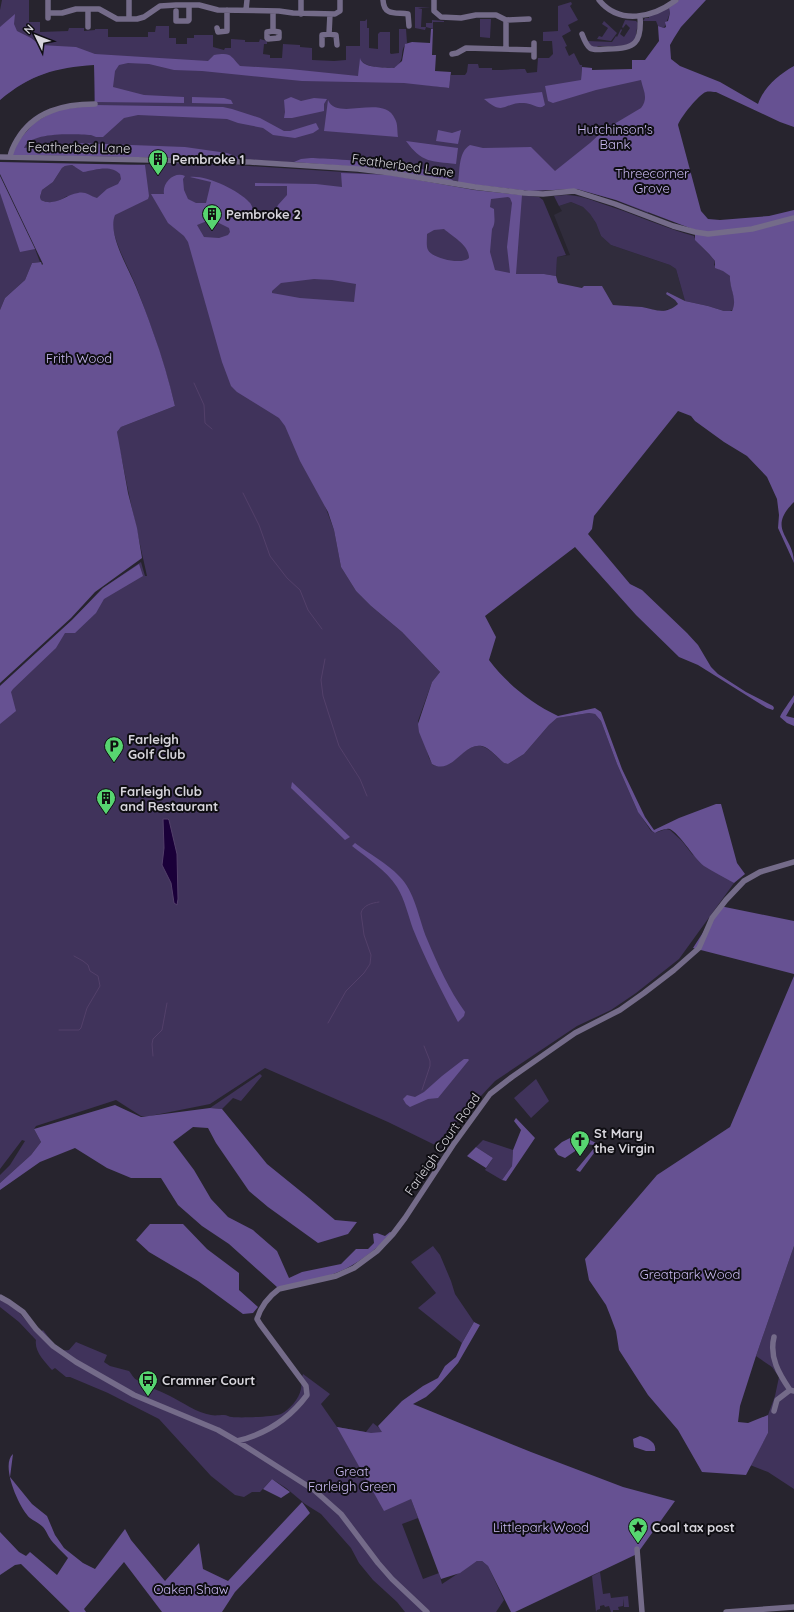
<svg xmlns="http://www.w3.org/2000/svg" width="794" height="1612" font-family="Quicksand,sans-serif">
	<style>
		.built { fill: #302c3c }
		.green { fill: #40335b }
		.forest { fill: #665192; fill-rule: evenodd }
		.water { fill: #1a0039; stroke: #53406a }
		.lines { fill: none; stroke-linecap: round; stroke-linejoin: round }
		.stream { stroke: #53406a; stroke-width: 1 }
		.minor { stroke: #746b89; stroke-width: 5.5 }
		.labels { text-anchor: middle; dominant-baseline: central; stroke-width: 4; stroke-linejoin: round; paint-order: stroke }
		.park-label { font-size: 13px; fill: #c8b8f0; stroke: #0f0e13 }
		.street-label { font-size: 13px; fill: #d7d5dc; stroke: #0f0e13 }
		.poi-label { font-size: 13px; font-weight: bold; fill: #d7d5dc; stroke: #0f0e13; text-anchor: start }
	</style>
	<rect width="100%" height="100%" fill="#27242e"/>
	<path class="built" d="M571 202 583 207 590 214 596 223 601 236 611 245 670 265 676 269 685 301 667 292 669 297 675 300 678 304 671 309 658 311 641 307 613 305 582 288 558 283 556 276 557 257 570 255 554 215 562 211 559 206Z"/>
	<path class="green" d="M2 0H29V22H40V32L68 31 69 28H84V31L95 30V29H108V37H148V32H155L156 26H169V38H176V44H187V38H194V35H213V47L224 50 225 48H231V39L245 40V42H259L260 39 267 41V44H264L263 54 270 55V58H282L283 44 300 45V47L312 48V60L334 61 346 60V46H360V21H365L367 19V28H369V48L378 49V34L380 32H390V53L391 54 399 53V29H406L407 43C398 51 407 60 394 68 384 67 366 69 360 59L359 75 448 88 451 75H465L467 72 468 64H478L479 68H492V70C504 70 513 69 525 69L527 73 537 72 538 58H549L553 54 552 41H543V32L558 31V6L571 2 572 4 570 6 578 20 568 25 571 31 562 36 567 46 565 47 569 56 574 53 580 65H582L581 80 652 69 648 213 616 200 577 189 505 188 358 167 257 160 182 158 12 151 94 105 95 65C59 64 27 77 0 100V10Z
		M415 7H431L418 8 422 9 421 27H426V23H432V20L444 21V22H433V29L426 27 425 30 415 28Z
		M669 8 670 13 664 28 658 26 656 21H643L645 18H649V16Z
		M480 19H491L490 38 480 37Z
		M625 20 636 21 638 23 636 34 637 36 632 44 619 46H598L596 48 591 47 587 41 612 42 616 36 617 37 621 29 622 30 620 34 624 37 630 28 626 24 623 28 622 27Z
		M604 21 617 33 611 41 597 39 599 36 602 37 608 28 602 24Z
		M179 163 234 165 390 175 474 190 539 197 543 200 566 255 557 257 556 276 544 274 325 506 334 530 341 567 356 591 371 606 402 632 440 672 432 682 418 721 429 758 433 765C454 772 466 739 484 747 491 750 498 758 504 763L508 764 524 754 549 725 557 718 589 713 595 714 601 721 617 764 637 810 651 831 655 833 666 829 670 830 682 841 692 854 734 883 679 959 636 993 611 1010 577 1026 495 1081 435 1145 388 1122 265 1068 210 1104 150 1116H141L116 1100 36 1126 34 1129 41 1142 31 1155 0 1183V1175L10 1165 25 1141 22 1140 0 1169V686L72 620 103 588 141 562 145 576H147C139 539 130 502 123 465 121 454 117 442 117 432L121 427 175 406C165 365 151 325 136 286 127 264 114 244 112 220L67 196C59 201 51 205 41 200L40 197 42 190 53 182 62 168 65 166 72 165 75 167Z
		M0 176 35 249 40 262 32 263 25 280 5 298 0 310Z
		M566 195C578 195 589 199 600 203 632 213 662 227 694 236 695 242 710 254 715 261L714 265 720 270H723L730 276V281L734 297V309L730 311H724L708 306 685 301 676 269 670 265 611 245 601 236 596 223 590 214 583 207 571 202 559 206 554 196Z
		M260 1074 262 1076 241 1101 233 1098 222 1109 210 1108Z
		M536 1079 549 1101 531 1118 514 1098Z
		M483 1140 513 1150 512 1166 502 1180 485 1170 493 1158 476 1147Z
		M433 1246 440 1255 451 1281 455 1294 474 1322 462 1343 418 1308 436 1293 411 1262Z
		M794 1246V1489L768 1472 750 1465 768 1433V1415L775 1396 779 1377 772 1367 756 1356Z
		M0 1300 15 1308 38 1334 43 1330C49 1337 58 1353 69 1350L76 1342 107 1355 104 1362 110 1366 129 1371C132 1374 133 1378 137 1380 147 1387 159 1390 170 1396 182 1402 197 1413 211 1415 215 1416 219 1415 224 1415 227 1415 229 1417 232 1417 239 1418 275 1417 281 1414 290 1409 299 1399 301 1389 302 1383 301 1379 303 1374L330 1394 321 1404 337 1427 366 1432 373 1423 383 1431 399 1466 418 1518 402 1524 423 1579 439 1573 442 1584 477 1561H482L488 1566 504 1600 496 1612H405L397 1602 373 1580 359 1563 351 1548 321 1514 305 1504 286 1488 272 1479 260 1492H252L244 1497 235 1495 211 1476 159 1419 108 1393 70 1377H66L55 1368 52 1370C45 1362 34 1351 36 1340L19 1322 0 1307Z
		M600 1572 603 1594 610 1593 611 1598 628 1596 629 1607H624L623 1598V1606L618 1607 619 1610H613V1612H611L609 1606 605 1607 604 1605 600 1606V1609L597 1610 596 1612 592 1576Z"/>
	<path class="forest" d="M679 0H706L681 27 674 38 670 45 671 59 680 66 720 82 758 104C764 87 778 75 794 66V127L780 122 716 92C712 92 709 91 706 92 699 94 680 118 678 125L701 211 708 219 720 220 769 216 794 210V502C766 530 794 536 794 563L778 528 779 515 777 499 767 477 747 456 724 442 695 421 691 416 678 411 594 516 592 529 588 534 630 584 642 590 687 633 698 645 711 667 718 674 746 692 773 706 774 708 773 710 767 708 698 665 679 657 636 615 575 547 485 616 496 637 489 660C507 684 531 703 558 716L595 708 601 712 622 769 645 817 654 830 679 818 716 804H721L737 863 745 874 734 883C724 877 713 872 704 866 693 857 680 834 670 829 665 828 659 831 655 833L652 831 638 812 617 764 601 721 595 714 589 713 557 718 549 725 524 754 508 764 504 763C498 758 490 748 482 746 463 742 452 776 432 764L419 732 418 724 432 682 440 672 402 632 371 606 356 591 341 567 334 530 328 512 300 461 285 426 279 418 237 392 231 386 222 362 188 242 184 236 168 223 151 194H164C162 183 174 171 185 176L183 179 184 190 188 199 196 203H206L211 182 190 177C206 175 238 190 249 202 253 205 253 212 254 216L271 219 278 205 287 195V186H255V183L316 184 342 187 341 173 390 175 474 190 522 195 516 274H544L556 276 558 283 582 288 584 286H602L613 305C622 306 632 306 642 307 657 310 665 315 678 304L675 300 666 294 667 292 685 301 708 306 724 311H732C738 299 729 288 730 276L723 271 715 268V261L709 254 695 240V230L616 200 577 189 529 191 458 183C460 171 458 152 470 145L483 148 531 147 555 171 590 143 604 130 641 108C649 98 643 90 641 80L596 90 553 103 548 101 545 86 581 80 582 67 592 68V70L632 69V60H645L659 41 658 26 664 28 666 27 665 22 668 21 670 13 669 8ZM508 197 510 198 512 203 507 247 510 273 495 270 490 252 492 229C496 223 494 216 494 209L490 207 491 199ZM207 221 219 223 229 228 230 232 228 235 219 238 204 237 197 225ZM444 229C453 237 469 245 469 258 462 265 433 259 428 250 426 246 427 239 427 234L434 230ZM314 279 332 280 356 284 354 302 300 298 272 293V291L281 283Z
		M15 14 14 24 17 31 31 38 40 45 76 47 95 54 208 61 214 55C231 52 230 55 240 66L290 69 358 76 360 58C363 69 384 67 394 68L402 61 405 44 412 42 430 43 431 29H433L432 55H436L435 71 451 72 449 88 404 83 302 81 202 71 174 70 149 64 128 63 119 65 115 71 113 87 144 95 184 97V103L95 102 94 65C55 68 31 74 0 100V27Z
		M542 92 545 105 542 107C536 108 531 103 524 103 503 102 505 117 484 99Z
		M192 97 224 98 231 100 233 104 192 103Z
		M291 97 301 101 314 98 327 99 324 104V111L292 118H284L285 112 284 100Z
		M328 100C337 122 384 93 395 119 398 124 397 131 398 137L324 131Z
		M95 105 223 107 232 109 260 118 284 131H290L316 123 319 129 313 133 295 138 273 135 263 128 238 123 227 119 138 115 124 118 103 137H96L91 135C76 134 30 131 24 148L78 143 185 147 227 153 243 159 12 155 19 140 34 123 56 110Z
		M438 130 452 133 461 130 458 144 436 141Z
		M406 141 458 148 456 164C431 161 422 163 406 141Z
		M311 158C334 159 445 164 455 183L358 167 294 162 301 159Z
		M0 162 145 165 149 196 148 199 115 215C107 234 129 269 136 287 142 302 148 317 153 332 162 356 169 381 175 406L121 427 117 432 128 493 137 528 142 558 95 592 71 618 0 683V310L5 298 25 280 32 263 41 262 42 265 43 264 0 174ZM72 165 83 172C94 170 111 164 120 174L121 179 118 184 107 189 97 198C90 196 85 191 78 193 65 195 55 207 41 200L40 197 42 190 53 182 62 168 65 166Z
		M0 176 35 249 20 252 0 193Z
		M139 564 143 576 104 599 96 613 75 633H65L56 648 13 689 11 692 16 711 0 724V686L72 620 103 588Z
		M794 695V702L786 716 794 718V726L787 723 780 717C781 713 791 700 794 695Z
		M292 782 350 837 345 840 291 788Z
		M355 843C369 854 387 863 399 876 415 891 419 920 427 939 438 965 449 990 465 1012L464 1016 458 1022C442 992 426 961 413 929 408 915 405 900 397 887 386 870 367 858 352 846Z
		M720 906 794 921V974L693 948Z
		M794 976V1246L756 1356 740 1406 738 1422 748 1423 768 1415V1433L746 1475 702 1472 678 1430 648 1395 619 1350 616 1331 610 1315 606 1305 589 1280 585 1259 657 1175 730 1127Z
		M468 1059 469 1060 438 1098 428 1099 410 1107 406 1104 403 1099 407 1095 415 1097 424 1092 442 1076 464 1059Z
		M115 1105 141 1117 210 1108 222 1109 267 1164 309 1198 335 1220 357 1222 348 1234 318 1243 268 1207 249 1191 216 1143 208 1128 193 1127 173 1142 194 1170 211 1199 228 1217 253 1230 277 1251 289 1278 302 1272 341 1264 356 1249H368L374 1243 373 1234 377 1233 385 1236 390 1232 392 1233C354 1272 328 1279 277 1287L229 1244 202 1226 178 1205 161 1178H131L107 1168 75 1148 40 1162 0 1190V1183L31 1155 41 1142 34 1129Z
		M516 1118 535 1138 506 1181 502 1180 512 1166 513 1150 521 1130 514 1121Z
		M574 1136 584 1137 600 1145 580 1172 576 1170 595 1147 593 1145 587 1144 585 1150 581 1147 565 1158 558 1155 554 1149 562 1142Z
		M476 1147 493 1158 486 1168 467 1156Z
		M150 1224H183L207 1249 239 1273V1290L258 1307 253 1313 243 1314 198 1281 149 1252 136 1240Z
		M474 1322 480 1325 458 1363 435 1389 426 1397 413 1404 531 1452 623 1487 675 1501 637 1554 515 1612H511L488 1566 482 1561H477L460 1573 441 1579 411 1499 384 1511 337 1427 371 1433 382 1432 378 1426 402 1401 423 1386 438 1378 445 1366 456 1357 462 1343Z
		M640 1436C647 1438 657 1442 655 1451H646L634 1447 633 1439Z
		M13 1454 10 1477 32 1504 47 1516 55 1535 64 1548 83 1563 95 1569 125 1529 131 1540 165 1581 199 1543 203 1569 228 1581 302 1502 310 1513 235 1592 222 1612H162L124 1562 84 1609 86 1612H70L21 1564 15 1565 0 1575V1532L19 1552 26 1556 30 1552 57 1575 68 1558C62 1551 54 1545 49 1537 47 1534 46 1530 43 1527 39 1523 34 1521 30 1518 19 1508 0 1465 13 1454Z
		M272 1479 290 1492 281 1498 263 1489Z"/>
	<path class="water" d="M163 819H168L169 820 177 854 178 899 177 905 174 903 171 883 162 865 164 848Z"/>
	<g class="lines">
		<path class="stream" d="M194 383 204 405 205 423 212 429
			M243 493 259 525 270 556 287 578 300 590 308 610 322 629
			M325 659 321 680 323 696 339 746 360 779 367 796
			M328 1023 346 991 364 973 370 964 371 955 364 935 361 913C363 905 372 903 379 902
			M59 1030H79L81 1028 87 1008 100 986 98 976 90 971 88 965 83 961 74 956
			M153 1056 152 1044 153 1039 162 1030 167 1003
			M422 1090 430 1066V1061L424 1046"/>
		<path class="minor" d="M383 0C384 17 397 12 408 14L409 26
			M434 0V11L441 17 461 18 476 15H496L506 20 529 19
			M599 0C619 25 653 18 676 0
			M246 10 247 0
			M176 11V21H188L189 20V5
			M48 13H62L76 9H99L117 19H137L144 17 160 6 176 5H199L218 10 279 11 293 13 335 14 340 11V0
			M301 14V0
			M48 18V0
			M129 19V0
			M88 27V9
			M217 28 218 32 227 31V10
			M273 31 279 32V38L268 39 267 38V32L273 31V11
			M329 34 330 14
			M582 34C584 39 586 45 590 48 594 51 603 49 608 49 635 49 642 43 640 16
			M322 45V35L329 34 336 35 337 45
			M506 49V20
			M452 54 457 53 466 48 534 50
			M534 57V43
			M0 157 250 162 358 169 391 173 475 187 524 193 543 194 574 191 615 204 673 226 695 232 708 234 752 229 794 218
			M10 157C11 151 14 145 17 140 34 111 64 104 95 104
			M0 1297 9 1302 23 1312 36 1329 53 1346 76 1362 134 1395 218 1430 237 1441 314 1490 341 1514 378 1563 392 1579 427 1612
			M774 1337C769 1357 779 1374 790 1390
			M774 1411 777 1400 790 1390 794 1391
			M237 1441C266 1434 290 1418 307 1395L306 1386 260 1324 257 1319C261 1306 268 1297 279 1289L336 1276 354 1268 377 1251 393 1234 405 1218 453 1145 490 1094 512 1077 575 1033 620 1010 644 993 674 970 699 948 712 918 726 900 744 881 760 872 794 862
			M637 1549 642 1612
			M726 1612 794 1607"/>
	</g>
	<defs>
		<symbol id="building-pin" viewBox="-11 -11 22 30"><path d="M0 17L-7.5 6A9.5 9.5 0 1 1 7.5 6Z" fill="#57d570" stroke="#0f0e13"/><path d="M-4-6H4V6H1V3H-1V6H-4ZM-2.5-4.3h1.7v1.8h-1.7ZM.8-4.3h1.7v1.8H.8ZM-2.5-1h1.7V.8h-1.7ZM.8-1h1.7V.8H.8Z" fill="#111"/></symbol>
		<symbol id="parking-pin" viewBox="-11 -11 22 30"><path d="M0 17L-7.5 6A9.5 9.5 0 1 1 7.5 6Z" fill="#57d570" stroke="#0f0e13"/><path d="M-3.5-5.5H1a3.5 3.5 0 0 1 0 7H-1V5.5H-3.5ZM-1-3.4V-.6H.8a1.4 1.4 0 0 0 0-2.8Z" fill="#111"/></symbol>
		<symbol id="church-pin" viewBox="-11 -11 22 30"><path d="M0 17L-7.5 6A9.5 9.5 0 1 1 7.5 6Z" fill="#57d570" stroke="#0f0e13"/><path d="M-1.2-6h2.4v3.5h3.3v2.4h-3.3V6h-2.4V-.1h-3.3v-2.4h3.3Z" fill="#111"/></symbol>
		<symbol id="bus-pin" viewBox="-11 -11 22 30"><path d="M0 17L-7.5 6A9.5 9.5 0 1 1 7.5 6Z" fill="#57d570" stroke="#0f0e13"/><path d="M-5-6H5V4H4V6H2V4H-2V6H-4V4H-5ZM-3.5-4V0h7V-4ZM-3.5 1.2v1.5H-2V1.2ZM2 1.2v1.5H3.5V1.2Z" fill="#111"/></symbol>
		<symbol id="sight-pin" viewBox="-11 -11 22 30"><path d="M0 17L-7.5 6A9.5 9.5 0 1 1 7.5 6Z" fill="#57d570" stroke="#0f0e13"/><path d="M0-6L1.8-2.2L6-1.7L2.9 1.2L3.7 5.4L0 3.3L-3.7 5.4L-2.9 1.2L-6-1.7L-1.8-2.2Z" fill="#111"/></symbol>
	</defs>
	<g fill-rule="evenodd">
		<use href="#building-pin" x="147" y="148" width="22" height="30"/>
		<use href="#building-pin" x="201" y="203" width="22" height="30"/>
		<use href="#parking-pin" x="103" y="735" width="22" height="30"/>
		<use href="#building-pin" x="95" y="787" width="22" height="30"/>
		<use href="#church-pin" x="569" y="1129" width="22" height="30"/>
		<use href="#bus-pin" x="137" y="1369" width="22" height="30"/>
		<use href="#sight-pin" x="627" y="1516" width="22" height="30"/>
	</g>
	<g class="labels">
		<g class="park-label">
			<text x="615" y="129">Hutchinson's<tspan x="615" dy="15">Bank</tspan></text>
			<text x="652" y="173">Threecorner<tspan x="652" dy="15">Grove</tspan></text>
			<text x="79" y="358">Frith Wood</text>
			<text x="690" y="1274">Greatpark Wood</text>
			<text x="352" y="1471">Great<tspan x="352" dy="15">Farleigh Green</tspan></text>
			<text x="541" y="1527">Littlepark Wood</text>
			<text x="191" y="1589">Oaken Shaw</text>
		</g>
		<g class="street-label">
			<text transform="translate(79 147) rotate(1)">Featherbed Lane</text>
			<text transform="translate(403 165) rotate(8)">Featherbed Lane</text>
			<text transform="translate(442 1144) rotate(-55)">Farleigh Court Road</text>
		</g>
		<g class="poi-label">
			<text x="172" y="159">Pembroke 1</text>
			<text x="226" y="214">Pembroke 2</text>
			<text x="128" y="739">Farleigh<tspan x="128" dy="15">Golf Club</tspan></text>
			<text x="120" y="791">Farleigh Club<tspan x="120" dy="15">and Restaurant</tspan></text>
			<text x="594" y="1133">St Mary<tspan x="594" dy="15">the Virgin</tspan></text>
			<text x="162" y="1380">Cramner Court</text>
			<text x="652" y="1527">Coal tax post</text>
		</g>
	</g>
	<g transform="translate(36 36) rotate(313)" stroke="#0f0e13" stroke-width="3" paint-order="stroke">
	<path d="M0-3L7 15L0 10L-7 15Z" fill="#d7d5dc"/>
	<text y="-6" font-size="11" font-weight="bold" text-anchor="middle" fill="#d7d5dc">N</text>
	</g>
</svg>
